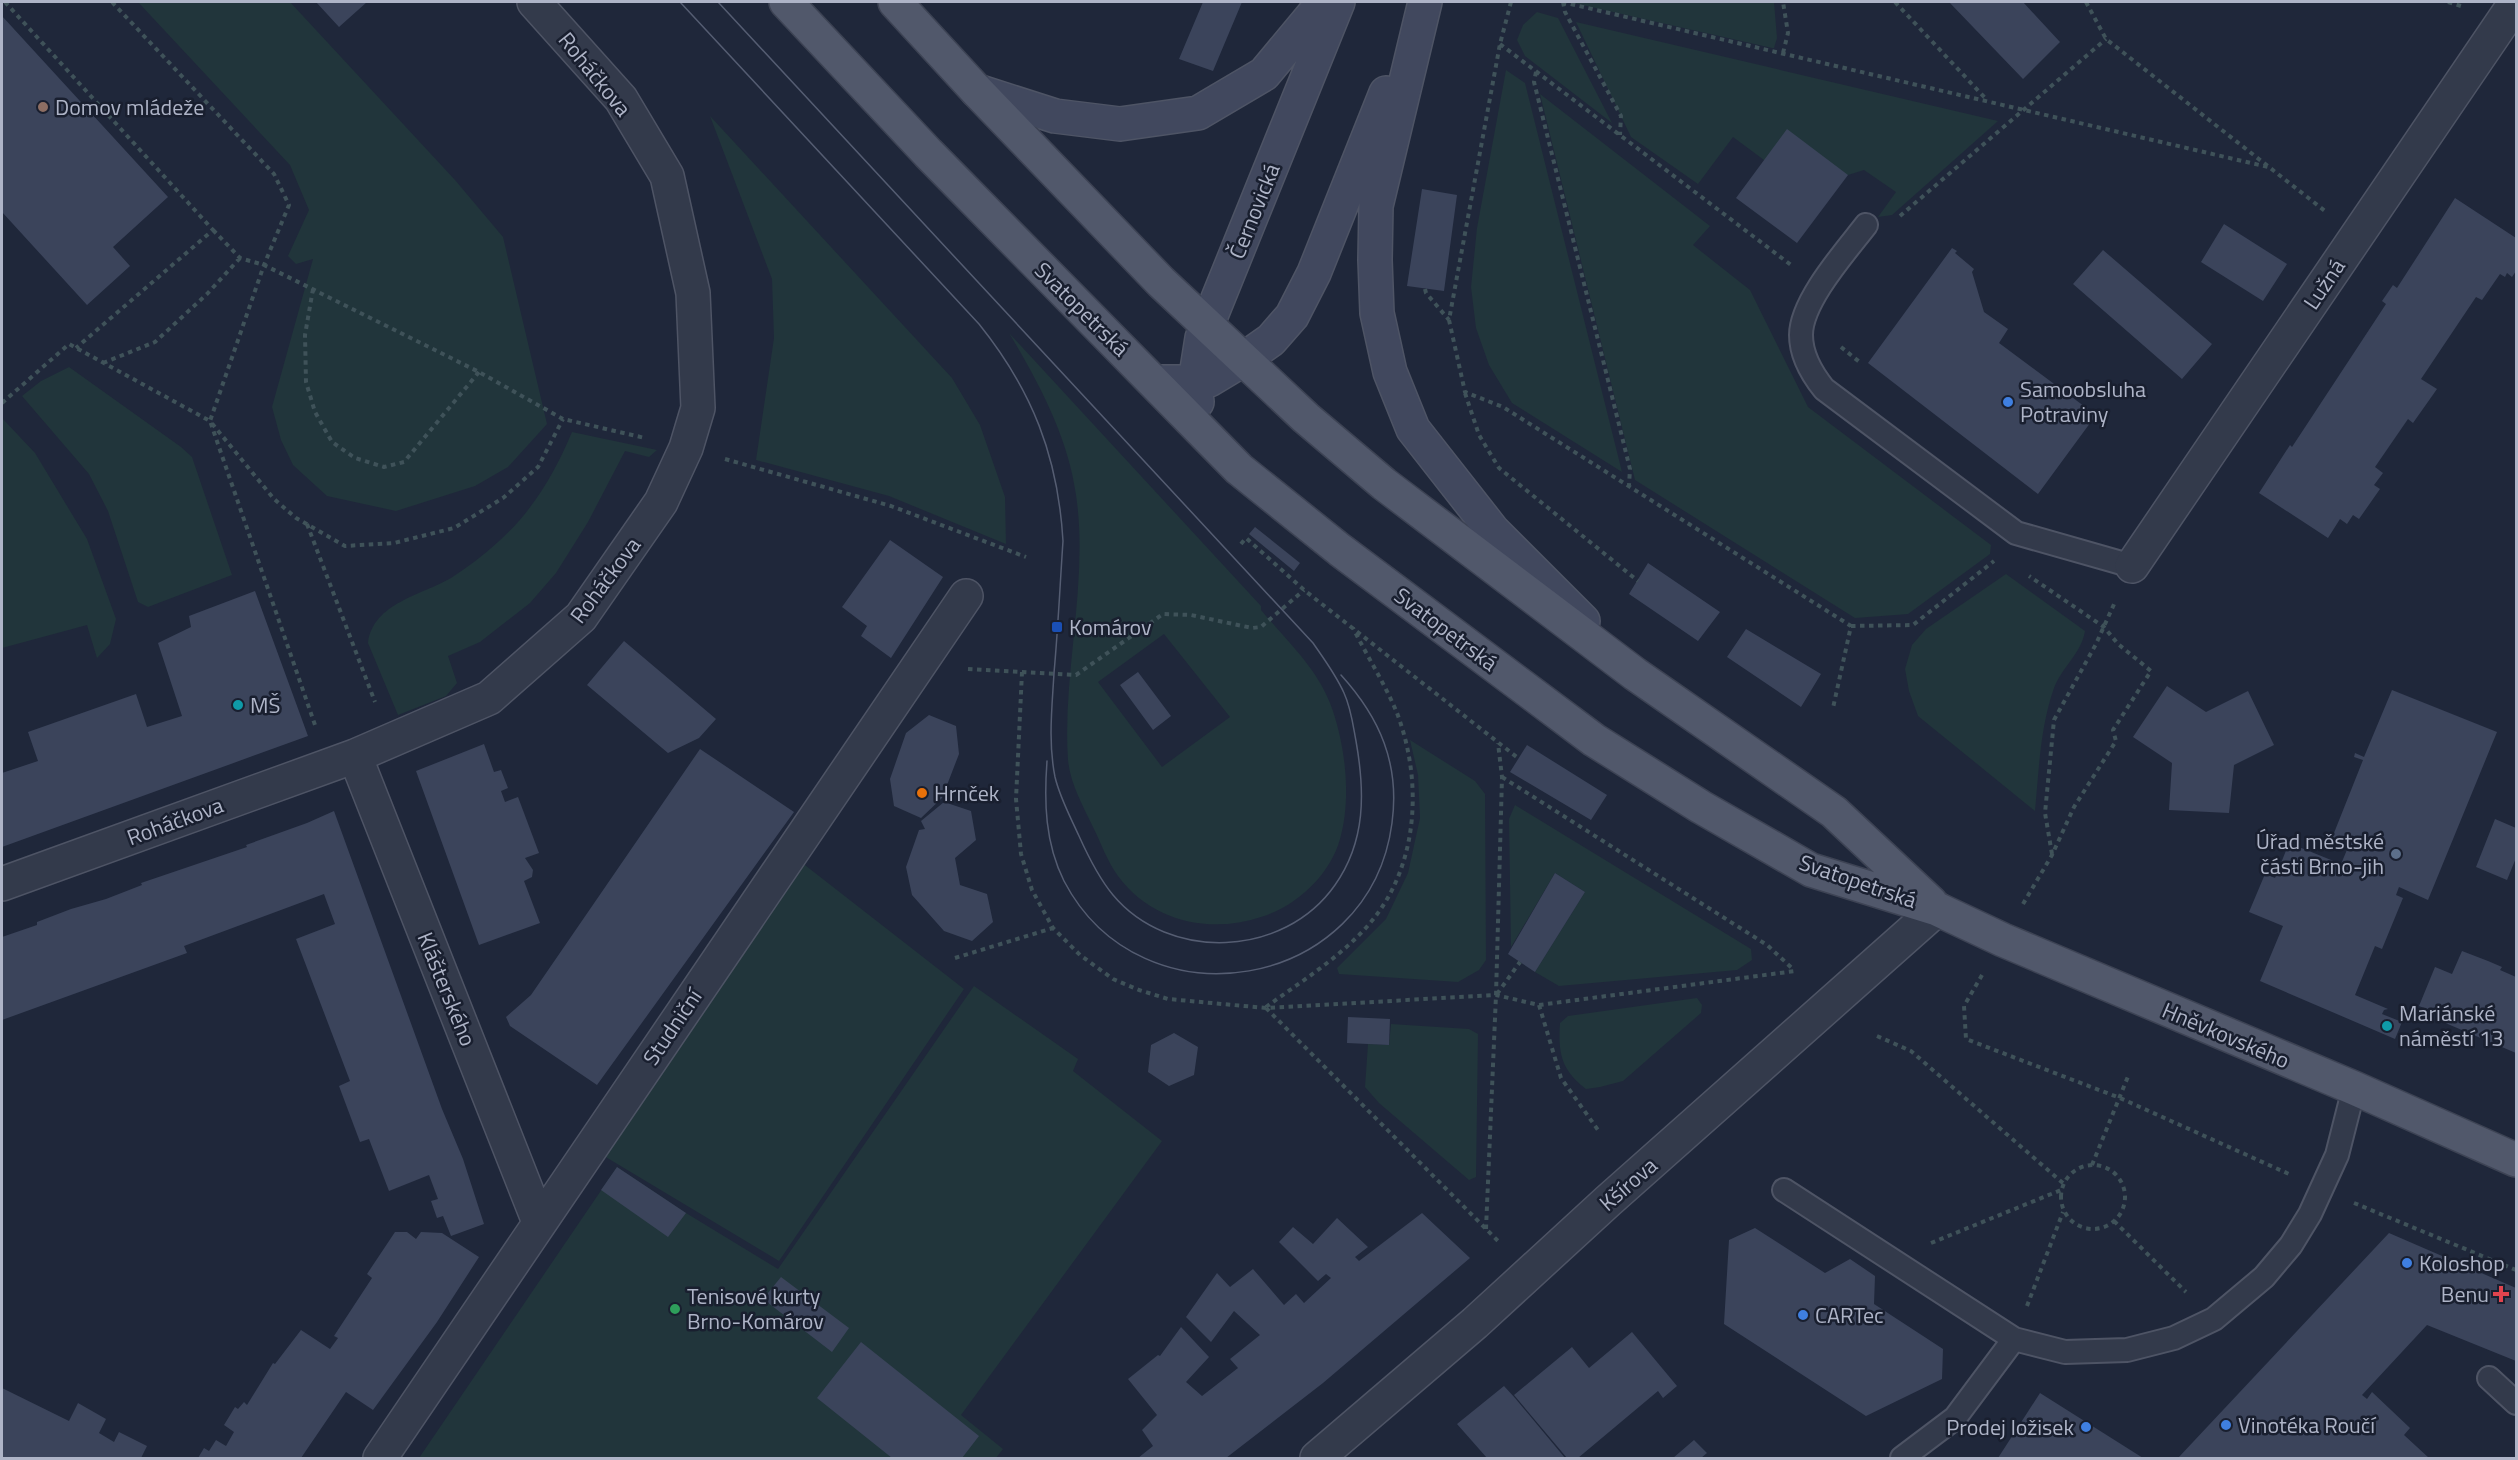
<svg xmlns="http://www.w3.org/2000/svg" width="2518" height="1460" font-family="'Titillium Web',sans-serif">
	<style>
		.green { fill: #21353b; fill-rule: evenodd }
		.building { fill: #3b445b }
		.lines { fill: none; stroke-linecap: round; stroke-linejoin: round }
		.service-casing { stroke: #4e5465; stroke-width: 26 }
		.minor-casing { stroke: #4e5465; stroke-width: 36 }
		.secondary-casing { stroke: #4e5465; stroke-width: 36 }
		.primary-casing { stroke: #3d4354; stroke-width: 36 }
		.path { stroke: #3f5259; stroke-width: 4; stroke-dasharray: 4.5 4.5; stroke-linecap: butt }
		.service { stroke: #333a4b; stroke-width: 22 }
		.minor { stroke: #333a4b; stroke-width: 33 }
		.secondary { stroke: #41485e; stroke-width: 33 }
		.primary { stroke: #51586b; stroke-width: 33 }
		.tram { stroke: #555d72; stroke-width: 1.5 }
		.education-dot { fill: #8d6e63; stroke: #191f2f; stroke-width: 2 }
		.shop-dot { fill: #3f7fe0; stroke: #191f2f; stroke-width: 2 }
		.transit-dot { fill: #1a4fb4; stroke: #191f2f; stroke-width: 2 }
		.culture-dot { fill: #0f9aa8; stroke: #191f2f; stroke-width: 2 }
		.food-dot { fill: #e8710a; stroke: #191f2f; stroke-width: 2 }
		.service-dot { fill: #5c6f8a; stroke: #191f2f; stroke-width: 2 }
		.health-dot { fill: #e0444e; stroke: #191f2f; stroke-width: 2 }
		.leisure-dot { fill: #2e9e5b; stroke: #191f2f; stroke-width: 2 }
		.labels { text-anchor: middle; dominant-baseline: central; stroke-width: 5; stroke-linejoin: round; paint-order: stroke }
		.street-label { font-size: 22px; fill: #aeb4c7; stroke: #191f2f }
		.poi-label { font-size: 22px; fill: #aeb4c7; stroke: #191f2f; text-anchor: start }
	</style>
	<rect width="100%" height="100%" fill="#1f273a"/>
	<path class="green" d="M138 2H290L455 180 503 237 547 424 508 467 475 486 396 511 327 496 293 465 281 440 272 407 313 259 296 264 288 256 309 210 290 165Z
		M1569 2H1774L1777 38 1774 48H1772Z
		M1537 12 1558 18 1612 123 1525 56 1517 40 1523 25Z
		M1576 22 1998 121 1892 215 1878 217 1896 192 1864 170 1848 175 1764 160 1733 137 1698 184 1631 137Z
		M1506 70 1525 83 1622 472 1512 403 1489 365 1476 328 1471 287 1477 228Z
		M1540 94 1710 226 1693 245 1750 290 1808 407 1991 545 1990 554 1908 614 1855 618 1635 480Z
		M710 116 952 378 980 425 1005 497 1006 544 889 496 756 460 774 338 772 279Z
		M1009 333 1261 606V610C1286 640 1316 667 1330 703 1345 742 1352 797 1340 839 1330 875 1297 906 1261 917 1210 934 1152 922 1118 876 1107 861 1101 843 1093 827 1083 806 1070 783 1068 760 1062 675 1089 581 1076 495 1068 437 1039 383 1009 333ZM1164 634 1230 717 1162 767 1098 682Z
		M69 367 181 447 192 457 232 575 148 607 138 602 108 511 89 474 22 396 41 381Z
		M2 418 35 453 87 539 116 619 110 644 97 658 87 625 2 648Z
		M572 432 657 450 649 457 625 451 588 522 556 573 530 603 480 642 448 656 457 683 446 696 398 715 368 643C373 603 422 595 451 578 468 567 484 555 498 542 532 512 555 473 572 432Z
		M2006 574 2085 631C2081 654 2062 667 2054 688 2040 728 2039 769 2035 811L1918 716 1909 691 1905 669 1912 645 1926 629Z
		M1410 740 1475 781 1485 794 1486 960 1479 970 1458 982 1339 974 1337 968 1386 919 1408 873 1420 818 1418 775Z
		M1515 805 1751 949 1752 960 1737 970 1559 986 1535 972 1585 892 1555 873 1511 947 1509 819Z
		M801 862 964 989 779 1261 599 1153Z
		M974 986 1078 1059 1073 1071 1162 1141 961 1415 1003 1449 996 1458H419L617 1167 686 1213 778 1269Z
		M1697 998 1702 1005 1701 1013 1623 1081 1600 1087 1586 1089C1561 1070 1558 1053 1560 1023L1568 1016Z
		M1391 1024 1469 1029 1478 1034 1476 1177 1469 1180 1379 1103 1365 1087 1368 1044 1389 1045Z"/>
	<path class="building" d="M316 2H367L339 27Z
		M1203 2H1242L1213 71 1179 59Z
		M1949 2H2023L2060 42 2023 79Z
		M2 16 168 197 113 247 130 266 87 305 2 212Z
		M1787 129 1848 175 1797 243 1736 198Z
		M1422 189 1457 195 1444 291 1407 286Z
		M2455 198 2516 238V271L2512 277 2507 273 2505 277 2500 274 2482 300 2476 297 2421 379 2437 389 2413 423 2408 419 2375 467 2383 473 2374 485 2380 489 2359 519 2353 515 2347 524 2340 519 2328 538 2259 493 2290 445 2292 447 2386 304 2382 301 2393 285 2397 288Z
		M2224 224 2287 264 2263 301 2201 262Z
		M1952 248 1957 251 1955 253 1974 269 1972 272 1984 312 2008 329 1999 343 2096 415 2038 494 1868 363Z
		M2103 250 2212 344 2182 379 2073 284Z
		M1255 527 1300 563 1294 571 1249 534Z
		M890 540 943 577 891 658 861 636 867 626 842 607Z
		M1648 563 1720 612 1698 641 1629 594Z
		M255 591 308 736 2 847V773L38 761 28 732 136 694 147 727 182 716 158 643 191 627 189 616Z
		M1746 629 1821 674 1801 707 1727 657Z
		M624 641 716 719 699 738 668 753 587 685Z
		M1138 672 1171 716 1153 730 1120 685Z
		M2167 686 2206 712 2248 691 2274 745 2234 765 2229 813 2169 810 2172 763 2133 737Z
		M2392 690 2497 732 2428 900 2399 887 2396 895 2403 898 2382 949 2375 946 2355 995 2388 1009 2384 1010 2382 1014 2402 1022 2395 1039 2260 981 2283 926 2249 912 2265 874 2275 878 2289 843 2341 864 2349 845 2332 838 2363 760 2354 757 2355 753 2364 757Z
		M929 715 956 726 959 754 942 798 921 818 894 806 890 779 906 733Z
		M484 744 494 772 501 770 508 788 501 791 505 802 518 797 539 853 525 858 533 870 532 877 524 881 540 923 479 945 416 771Z
		M1527 745 1607 795 1591 820 1510 772Z
		M700 749 794 812 597 1085 510 1026 506 1017 531 995Z
		M944 802 971 811 976 840 955 858 960 885 987 894 993 922 972 941 944 931 912 895 906 867 919 830 925 829 921 821Z
		M334 811 442 1109 463 1159 484 1224 451 1236 443 1216 437 1218 431 1201 438 1199 429 1175 389 1191 369 1139 360 1142 339 1086 350 1081 296 939 335 924 324 894 184 946 187 953 2 1020V937L37 925V922L71 909 106 899 142 885 141 883 247 847 246 845 307 823Z
		M2495 819 2516 828V858L2507 880 2476 867Z
		M1555 873 1585 892 1535 972 1508 954Z
		M2462 951 2488 961 2502 967 2500 970 2516 977V1053L2443 1022 2446 1017 2419 1006 2435 967 2452 974Z
		M1348 1017 1390 1019 1389 1045 1347 1043Z
		M1174 1033 1198 1047 1194 1075 1169 1086 1148 1072 1151 1045Z
		M617 1167 686 1213 668 1237 601 1190Z
		M1422 1213 1470 1258 1323 1383 1226 1458H1138L1153 1446 1142 1430 1157 1415 1128 1379 1158 1355 1160 1356 1181 1327 1209 1357 1186 1382 1202 1396 1238 1368 1230 1359 1260 1335 1234 1311 1211 1342 1186 1317 1217 1273 1230 1287 1253 1269 1284 1305 1296 1294 1304 1303 1331 1278 1326 1274 1318 1281 1279 1242 1293 1227 1313 1244 1337 1218 1368 1247 1355 1257 1359 1261Z
		M1755 1228 1825 1273 1850 1259 1875 1276 1874 1304 1943 1349 1942 1379 1866 1416 1724 1324 1729 1240Z
		M395 1232H407L416 1239 421 1232 442 1233 479 1257 437 1322 373 1410 346 1392 301 1458H198L204 1448 209 1451 216 1440 226 1446 234 1432 224 1425 235 1407 238 1409 244 1402 247 1405 273 1363 275 1364 301 1330 330 1349 338 1338 334 1336 372 1278 367 1274Z
		M2389 1233 2516 1288V1361L2427 1325 2362 1395 2367 1399 2372 1392 2410 1428 2404 1435 2429 1458H2178Z
		M781 1277 849 1328 832 1352 763 1299Z
		M1632 1332 1677 1386 1663 1398 1658 1391 1578 1458H1567L1514 1395 1572 1347 1589 1368Z
		M861 1342 979 1436 962 1458H892L817 1398Z
		M1504 1386 1515 1398 1565 1458H1487L1457 1424Z
		M2 1388 69 1421 78 1403 106 1419 99 1433 114 1442 119 1432 147 1446 141 1458H2Z
		M2040 1393 2143 1458H1998Z
		M1694 1440 1707 1453 1701 1458H1673Z"/>
	<g class="lines">
		<defs>
			<path id="service" d="M1866 225C1846 251 1801 301 1801 335 1801 355 1812 374 1824 389L2016 533 2132 566
				M1784 1190 2014 1339 2065 1352 2127 1350 2174 1338 2214 1319 2264 1277 2291 1245 2310 1214 2337 1155 2354 1088
				M2489 1378 2516 1403
				M1902 1458 1955 1418 2014 1339"/>
			<path id="minor" d="M2132 566 2516 2
				M355 756 539 1222
				M2 884 355 756 489 698 581 617 661 502 686 448 698 408 693 293 667 176 621 99 534 2
				M380 1458 966 596
				M1317 1458 1475 1323 1608 1201 1937 909"/>
			<path id="secondary" d="M1425 2 1376 206 1375 260 1377 313 1390 372 1413 429 1493 531 1583 621
				M977 91 1055 116 1120 124 1198 113 1264 74 1324 2
				M1154 382H1195L1209 380 1244 359 1271 340 1292 316 1314 273 1386 93
				M1197 402 1195 382 1202 338 1338 2"/>
			<path id="primary" d="M786 2 928 153 1239 469 1340 550 1594 740 1701 807 1811 870 1937 909 2003 940 2354 1088 2516 1160
				M895 2 977 91 1161 282 1306 418 1384 484 1635 674 1834 812 1931 903"/>
		</defs>
		<use href="#service" class="service-casing"/>
		<use href="#minor" class="minor-casing"/>
		<use href="#secondary" class="secondary-casing"/>
		<use href="#primary" class="primary-casing"/>
		<path class="path" d="M5 2 213 230 76 348
			M112 2 274 174 289 205 264 265 210 421 274 499 296 518 345 546 394 543 454 528 503 498 538 467 563 419
			M1511 2 1500 44 1449 320 1465 392 1503 407 1851 626 1833 708
			M1562 2 2268 167
			M1563 2 1565 12 1621 116 1620 135
			M1895 2 1986 99
			M2086 2 2106 39 2325 211
			M2448 2 2464 7
			M1500 44 1791 265
			M1783 53 1788 33 1783 2
			M1536 72 1534 82 1630 469 1629 485
			M1900 216 2106 39
			M213 230 240 258 264 265 479 372 563 419 645 438
			M313 289 305 335 306 382 315 412 332 442 355 458 384 467 404 462 479 372
			M1425 289 1426 293 1449 320
			M1841 347 1862 364
			M103 363 155 342 207 294 240 258
			M1465 393 1479 435 1499 468 1638 581
			M2 403 69 344 210 421 316 728
			M725 459 891 506 1026 557
			M307 524 375 702
			M1241 544 1246 538 1304 590 1518 758
			M1851 626 1913 625 1994 561
			M968 669 1076 675 1163 614 1191 615 1252 628 1261 627 1304 590
			M1022 672 1016 799 1021 854 1032 890 1053 928 1080 955 1113 979 1139 990 1168 999 1266 1008 1496 995 1539 1005 1795 971
			M1502 777 1767 945 1794 970
			M2052 854 2045 813 2054 720 2096 644 2115 602
			M2023 904 2052 855 2074 807 2116 741 2113 730 2151 671 2118 644 2104 627 2029 576
			M955 958 1053 928
			M1982 975 1964 1006 1966 1039 2120 1098 2289 1174
			M1497 994 1520 962
			M1539 1005 1561 1078 1598 1130
			M1266 1007C1303 980 1346 954 1375 917 1419 860 1422 779 1397 713 1385 684 1367 656 1353 628
			M1266 1008 1500 1243
			M1877 1036 1911 1051 2064 1184
			M2061 1197a32 32 0 1 1 64 0a32 32 0 1 1-64 0Z
			M2092 1165 2129 1074
			M2354 1203 2516 1270
			M2114 1221 2186 1292
			M1486 1229 1496 995 1502 777 1498 743
			M1931 1243 2061 1190
			M2027 1306 2063 1212"/>
		<use href="#service" class="service"/>
		<use href="#minor" class="minor"/>
		<use href="#secondary" class="secondary"/>
		<use href="#primary" class="primary"/>
		<path class="tram" d="M680 2 979 324C1032 390 1058 456 1063 541 1060 585 1058 629 1054 673 1052 708 1048 742 1055 777 1060 798 1070 816 1079 836 1088 856 1098 877 1113 895 1169 962 1284 958 1335 885 1366 841 1365 792 1356 741 1353 725 1351 708 1344 693 1336 675 1324 659 1313 643L718 2
			M1047 761C1044 802 1045 843 1064 881 1142 1030 1370 991 1392 823 1400 764 1380 718 1341 675"/>
	</g>
	<circle class="education-dot" cx="43" cy="107" r="6"/>
	<g class="shop-dot">
		<circle cx="2008" cy="402" r="6"/>
		<circle cx="2407" cy="1263" r="6"/>
		<circle cx="1803" cy="1315" r="6"/>
		<circle cx="2226" cy="1425" r="6"/>
		<circle cx="2086" cy="1427" r="6"/>
	</g>
	<rect class="transit-dot" x="1051" y="621" width="12" height="12" rx="3"/>
	<g class="culture-dot">
		<circle cx="238" cy="705" r="6"/>
		<circle cx="2387" cy="1026" r="6"/>
	</g>
	<circle class="food-dot" cx="922" cy="793" r="6"/>
	<circle class="service-dot" cx="2396" cy="854" r="6"/>
	<path class="health-dot" d="M2498 1285h6v6h6v6h-6v6h-6v-6h-6v-6h6z"/>
	<circle class="leisure-dot" cx="675" cy="1309" r="6"/>
	<g class="labels">
		<g class="street-label">
			<text transform="translate(595 74) rotate(51)">Roháčkova</text>
			<text transform="translate(1254 211) rotate(-68)">Černovická</text>
			<text transform="translate(2324 284) rotate(-56)">Lužná</text>
			<text transform="translate(1082 309) rotate(45)">Svatopetrská</text>
			<text transform="translate(605 580) rotate(-53)">Roháčkova</text>
			<text transform="translate(1446 629) rotate(37)">Svatopetrská</text>
			<text transform="translate(175 821) rotate(-20)">Roháčkova</text>
			<text transform="translate(1858 881) rotate(19)">Svatopetrská</text>
			<text transform="translate(447 989) rotate(68)">Klášterského</text>
			<text transform="translate(672 1027) rotate(-56)">Studniční</text>
			<text transform="translate(2226 1035) rotate(23)">Hněvkovského</text>
			<text transform="translate(1628 1184) rotate(-41)">Kšírova</text>
		</g>
		<g class="poi-label">
			<text x="55" y="107">Domov mládeže</text>
			<text x="2020" y="389">Samoobsluha<tspan x="2020" dy="25">Potraviny</tspan></text>
			<text x="1069" y="627">Komárov</text>
			<text x="250" y="705">MŠ</text>
			<text x="934" y="793">Hrnček</text>
			<text x="2384" y="841" text-anchor="end">Úřad městské<tspan x="2384" dy="25">části Brno-jih</tspan></text>
			<text x="2399" y="1013">Mariánské<tspan x="2399" dy="25">náměstí 13</tspan></text>
			<text x="2419" y="1263">Koloshop</text>
			<text x="2489" y="1294" text-anchor="end">Benu</text>
			<text x="687" y="1296">Tenisové kurty<tspan x="687" dy="25">Brno-Komárov</tspan></text>
			<text x="1815" y="1315">CARTec</text>
			<text x="2238" y="1425">Vinotéka Roučí</text>
			<text x="2074" y="1427" text-anchor="end">Prodej ložisek</text>
		</g>
	</g>
	<rect width="2518" height="1460" fill="none" stroke="#aeb4c7" stroke-width="6"/>
</svg>
